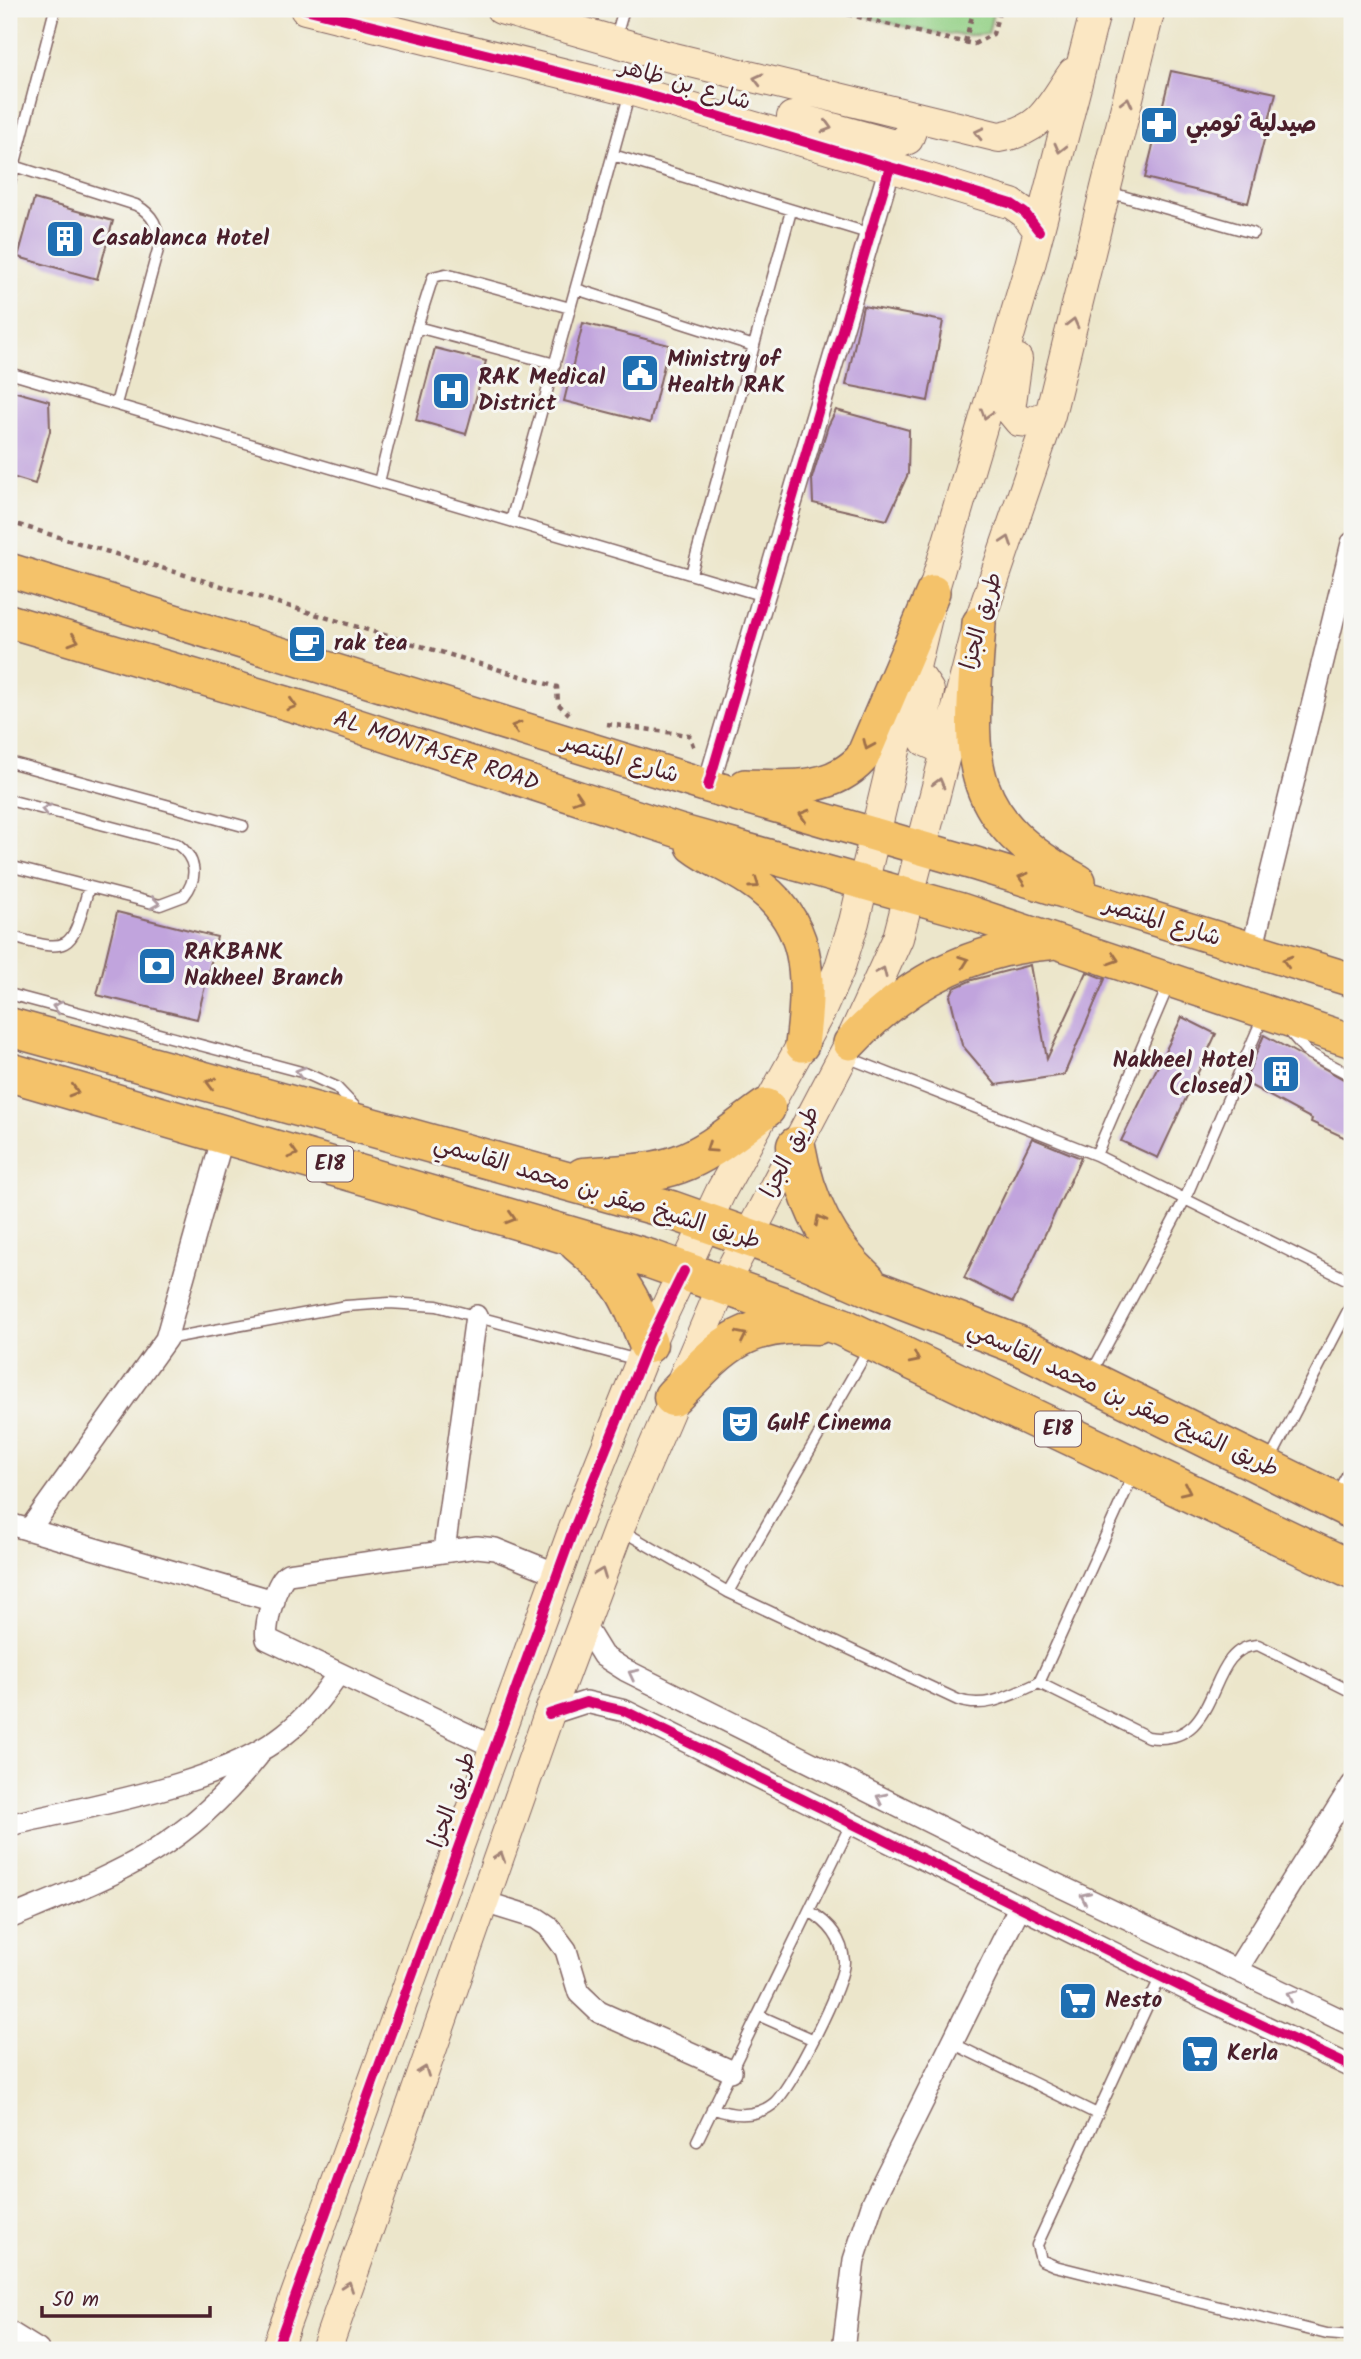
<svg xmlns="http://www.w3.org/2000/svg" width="1361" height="2359" font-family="Kalam,'Playpen Sans Arabic',sans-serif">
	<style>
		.green { fill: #93d085; stroke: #6e7858; stroke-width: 2 }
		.building { fill: #c1a4dd }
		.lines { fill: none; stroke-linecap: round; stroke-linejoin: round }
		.lane-casing { stroke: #836563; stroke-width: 13 }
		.street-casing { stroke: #836563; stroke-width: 24 }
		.secondary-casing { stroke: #836563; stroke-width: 32 }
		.primary-casing { stroke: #836563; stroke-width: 36 }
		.highway-casing { stroke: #836563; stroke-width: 41 }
		.path { stroke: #836563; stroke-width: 4.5; stroke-dasharray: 5 5; stroke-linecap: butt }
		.lane { stroke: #fff; stroke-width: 10 }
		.street { stroke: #fff; stroke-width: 21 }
		.secondary { stroke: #fbe7c3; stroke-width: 30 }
		.primary { stroke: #f4c26a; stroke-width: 33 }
		.highway { stroke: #f4c26a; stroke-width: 38 }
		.cycleway-casing { stroke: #f6f6f2; stroke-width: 15 }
		.cycleway { stroke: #d6006c; stroke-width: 10 }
		.oneway { stroke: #a28377 }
		.oneway2 { stroke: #9f704a }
		.oneway3 { stroke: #ae9aa0 }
		.labels { text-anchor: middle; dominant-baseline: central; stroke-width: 6; stroke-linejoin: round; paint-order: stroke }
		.shield { fill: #f6f6f2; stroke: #7e6067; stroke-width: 2 }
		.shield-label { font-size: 21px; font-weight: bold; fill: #4a1f2b }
		.street-label { font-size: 23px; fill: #4a1f2b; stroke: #f6f6f2 }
		.poi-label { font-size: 23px; font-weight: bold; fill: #4a1f2b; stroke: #f6f6f2; text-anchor: start }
	</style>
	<rect width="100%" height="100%" fill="#f6f6f2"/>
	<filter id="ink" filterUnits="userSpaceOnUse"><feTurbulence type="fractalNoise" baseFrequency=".0143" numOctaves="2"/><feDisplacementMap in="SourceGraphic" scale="14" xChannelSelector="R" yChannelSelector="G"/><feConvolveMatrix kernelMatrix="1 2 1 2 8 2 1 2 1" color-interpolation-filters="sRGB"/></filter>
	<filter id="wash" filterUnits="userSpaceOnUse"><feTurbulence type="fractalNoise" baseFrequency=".00686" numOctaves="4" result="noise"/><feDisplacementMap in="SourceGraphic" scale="28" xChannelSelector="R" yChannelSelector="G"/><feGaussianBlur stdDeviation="1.57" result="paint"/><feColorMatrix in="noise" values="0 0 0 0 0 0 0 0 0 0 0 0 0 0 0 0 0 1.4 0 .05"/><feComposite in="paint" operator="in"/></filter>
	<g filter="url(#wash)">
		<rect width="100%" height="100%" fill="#ece6cb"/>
		<path class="green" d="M841 9H994L988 34C938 40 888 22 841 9Z"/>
		<g id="blocks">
			<path class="building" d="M1171 71 1276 93 1248 203 1145 178Z
				M34 199 113 221 97 279 18 257Z
				M863 306 943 321 928 401 846 385Z
				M583 323 669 345 650 423 564 401Z
				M435 348 486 361 466 434 416 420Z
				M9 390 49 401 50 431 35 484 9 476Z
				M836 410 909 430 908 474 887 520 813 503 812 478 828 426Z
				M117 912 217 937 197 1019 97 995Z
				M1030 965 1047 1059 1087 972 1105 979 1064 1075 996 1085 962 1045 950 996 954 988 972 980Z
				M1182 1017 1216 1034 1158 1158 1121 1141Z
				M1264 1035 1352 1084V1141L1311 1122 1312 1119 1244 1082Z
				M1032 1138 1081 1158 1013 1302 964 1278Z"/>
		</g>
	</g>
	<g filter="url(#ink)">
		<use href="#blocks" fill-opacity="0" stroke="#836563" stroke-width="2"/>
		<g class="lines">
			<defs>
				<path id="lane" d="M615 40 624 9
					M613 155 871 234
					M14 166 136 205C154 215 158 226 159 246L116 404
					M9 186 55 9
					M1108 192 1253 233
					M576 289 754 346
					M417 327 555 364
					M9 373 764 596
					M379 482 417 327 433 277 445 274 457 277 570 308
					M511 521 630 92
					M691 574 791 211
					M9 762 243 826
					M9 800 177 844C196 858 199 877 184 896L160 905 9 866
					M9 936C74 955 71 949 89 887
					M9 994 305 1073 336 1087 359 1111
					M1289 1031 1307 1052 1352 1076
					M844 1056 1096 1155 1352 1282
					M1096 1155 1169 984
					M166 1339 346 1306 389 1303 437 1306 638 1360
					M1091 1374 1185 1199 1263 1017
					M1269 1462 1352 1303
					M1336 1495 1352 1466
					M621 1530 728 1592 958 1700C987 1710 1012 1694 1039 1683L1134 1473
					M728 1592 869 1348
					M1039 1683 1148 1737C1225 1749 1203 1647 1258 1645L1352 1692
					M1161 1976 1037 2245 1041 2260 1055 2266 1327 2334 1352 2336
					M758 2015 812 2039
					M952 2043 1097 2114
					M712 2108C733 2116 755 2118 773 2104 791 2090 845 1983 844 1961 842 1937 828 1922 809 1911
					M697 2141 851 1824"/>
				<path id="street" d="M708 786 890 167
					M1252 950 1352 543
					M9 1524 274 1601
					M29 1530 166 1339 224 1133
					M444 1550 476 1316
					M582 1622 603 1656 625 1670 1024 1869 1352 2025
					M549 1714 586 1702 625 1711 1202 1997 1352 2067
					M494 1747 267 1639C264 1626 276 1580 288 1574L477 1547 495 1549 557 1574
					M9 1825C89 1806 221 1785 285 1734 307 1717 323 1696 338 1674
					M484 1902 536 1918 548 1926 566 1950 579 1993 599 2012 731 2071
					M9 1918C118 1873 181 1852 258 1756
					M1238 1968 1352 1785
					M9 2332 38 2350
					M843 2350 854 2260 873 2202 1020 1906"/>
				<path id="secondary" d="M305 9 630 90 927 178 1012 204 1025 213 1039 231
					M501 9 662 55 999 137C1043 130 1049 107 1073 73
					M792 117 894 145 908 139 916 118
					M1017 359 1010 410 1019 421 1030 422 1050 415
					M912 675 921 679 929 691 922 730 925 741 947 751
					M276 2350 573 1531 641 1361 721 1191 821 1010 839 970 854 922 933 592 1029 269 1096 9
					M326 2350 549 1714 619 1528 723 1285 850 1043 898 938 979 623 1050 415 1150 9"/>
				<path id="primary" d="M9 570 708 786 976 864 1352 980
					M9 621 306 709 679 831 961 910 1352 1041
					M979 623C972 748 952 813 1079 881
					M745 786C788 787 831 792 862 758L933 592
					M693 846C711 860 731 867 749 879 813 920 810 978 802 1045
					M850 1043C904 985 969 949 1049 943"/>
				<path id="highway" d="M9 1027 671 1210 787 1251 878 1291 1016 1344 1352 1510
					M9 1072 650 1259 842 1327 1352 1570
					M796 1146C805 1198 826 1244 866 1280
					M583 1177C615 1174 649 1175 679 1164 711 1153 739 1127 766 1108
					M578 1243C622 1280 628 1290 648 1344
					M673 1397C722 1347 742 1320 817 1325"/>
			</defs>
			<use href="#lane" class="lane-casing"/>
			<use href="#street" class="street-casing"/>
			<use href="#secondary" class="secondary-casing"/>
			<use href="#primary" class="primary-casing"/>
			<use href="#highway" class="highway-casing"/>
			<path class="path" d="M205 9 219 12 220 9
				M828 9 933 36 974 44 993 34 1000 9
				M965 42 974 9
				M9 522 557 687 558 704 569 714
				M607 724 689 735 695 751"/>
			<use href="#lane" class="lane"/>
			<use href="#street" class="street"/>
			<use href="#secondary" class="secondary"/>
			<use href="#primary" class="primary"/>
			<use href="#highway" class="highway"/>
			<defs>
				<path id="cycleway" d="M305 9 630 90 927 178 1012 204 1025 213 1039 231
					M708 786 890 167
					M549 1714 586 1702 625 1711 1202 1997 1352 2067
					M276 2350 573 1531 648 1344 684 1271"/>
			</defs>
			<use href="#cycleway" class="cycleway-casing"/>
			<use href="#cycleway" class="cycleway"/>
		</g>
		<defs><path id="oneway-chevron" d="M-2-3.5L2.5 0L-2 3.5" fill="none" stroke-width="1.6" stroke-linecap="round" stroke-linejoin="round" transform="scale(1.75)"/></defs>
		<g class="oneway">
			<use href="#oneway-chevron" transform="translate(758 79) rotate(-166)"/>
			<use href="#oneway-chevron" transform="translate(1127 102) rotate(-76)"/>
			<use href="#oneway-chevron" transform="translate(827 127) rotate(16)"/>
			<use href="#oneway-chevron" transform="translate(979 133) rotate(-167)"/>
			<use href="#oneway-chevron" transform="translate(1060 148) rotate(104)"/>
			<use href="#oneway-chevron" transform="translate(1073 323) rotate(-76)"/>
			<use href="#oneway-chevron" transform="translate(986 414) rotate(107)"/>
			<use href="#oneway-chevron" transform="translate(1007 541) rotate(-71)"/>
			<use href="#oneway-chevron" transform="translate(939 783) rotate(-75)"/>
			<use href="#oneway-chevron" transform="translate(882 972) rotate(-66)"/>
			<use href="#oneway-chevron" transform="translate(601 1573) rotate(-69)"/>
			<use href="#oneway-chevron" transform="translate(500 1857) rotate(-71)"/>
			<use href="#oneway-chevron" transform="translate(424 2071) rotate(-70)"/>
			<use href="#oneway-chevron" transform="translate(348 2286) rotate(-70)"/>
		</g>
		<g class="oneway2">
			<use href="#oneway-chevron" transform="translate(74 640) rotate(17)"/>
			<use href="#oneway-chevron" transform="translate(292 705) rotate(17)"/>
			<use href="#oneway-chevron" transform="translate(516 727) rotate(-163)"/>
			<use href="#oneway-chevron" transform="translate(868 745) rotate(114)"/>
			<use href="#oneway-chevron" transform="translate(578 798) rotate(18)"/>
			<use href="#oneway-chevron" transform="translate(804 815) rotate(-163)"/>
			<use href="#oneway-chevron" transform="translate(1023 878) rotate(-163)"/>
			<use href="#oneway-chevron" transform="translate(755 884) rotate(35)"/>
			<use href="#oneway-chevron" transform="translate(1114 959) rotate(18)"/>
			<use href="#oneway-chevron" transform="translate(964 961) rotate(-20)"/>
			<use href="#oneway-chevron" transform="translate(1287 961) rotate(-164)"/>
			<use href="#oneway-chevron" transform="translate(211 1083) rotate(-165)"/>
			<use href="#oneway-chevron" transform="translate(74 1091) rotate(16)"/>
			<use href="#oneway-chevron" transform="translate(710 1148) rotate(146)"/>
			<use href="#oneway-chevron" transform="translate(293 1153) rotate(17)"/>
			<use href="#oneway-chevron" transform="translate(511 1218) rotate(17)"/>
			<use href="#oneway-chevron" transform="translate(820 1220) rotate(-118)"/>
			<use href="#oneway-chevron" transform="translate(742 1336) rotate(-26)"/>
			<use href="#oneway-chevron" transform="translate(915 1359) rotate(26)"/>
			<use href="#oneway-chevron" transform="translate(1186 1490) rotate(25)"/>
		</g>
		<g class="oneway3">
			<use href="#oneway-chevron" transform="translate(46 810) rotate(-166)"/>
			<use href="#oneway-chevron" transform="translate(155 903) rotate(8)"/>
			<use href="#oneway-chevron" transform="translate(57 1007) rotate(-165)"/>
			<use href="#oneway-chevron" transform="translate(300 1072) rotate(-163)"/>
			<use href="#oneway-chevron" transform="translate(633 1674) rotate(-153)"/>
			<use href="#oneway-chevron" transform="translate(881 1798) rotate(-154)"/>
			<use href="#oneway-chevron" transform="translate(1085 1897) rotate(-155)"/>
			<use href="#oneway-chevron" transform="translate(1291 1995) rotate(-154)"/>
		</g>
	</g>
	<defs>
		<symbol id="pharmacy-square" viewBox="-11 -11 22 22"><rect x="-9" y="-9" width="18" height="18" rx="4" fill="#1f6fb2" stroke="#f6f6f2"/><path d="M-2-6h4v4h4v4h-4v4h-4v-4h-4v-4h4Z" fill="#fff"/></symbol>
		<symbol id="building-square" viewBox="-11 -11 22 22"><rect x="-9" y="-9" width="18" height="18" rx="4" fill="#1f6fb2" stroke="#f6f6f2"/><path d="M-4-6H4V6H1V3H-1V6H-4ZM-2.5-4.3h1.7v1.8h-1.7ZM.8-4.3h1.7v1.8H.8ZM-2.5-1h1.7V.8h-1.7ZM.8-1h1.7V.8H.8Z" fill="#fff"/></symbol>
		<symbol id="civic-square" viewBox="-11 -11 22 22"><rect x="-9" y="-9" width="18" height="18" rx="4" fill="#1f6fb2" stroke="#f6f6f2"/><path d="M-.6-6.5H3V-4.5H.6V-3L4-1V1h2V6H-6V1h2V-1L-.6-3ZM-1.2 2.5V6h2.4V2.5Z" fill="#fff"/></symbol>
		<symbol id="hospital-square" viewBox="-11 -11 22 22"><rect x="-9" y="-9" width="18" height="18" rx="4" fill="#1f6fb2" stroke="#f6f6f2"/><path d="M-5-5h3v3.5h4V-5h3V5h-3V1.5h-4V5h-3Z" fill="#fff"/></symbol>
		<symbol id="cafe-square" viewBox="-11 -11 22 22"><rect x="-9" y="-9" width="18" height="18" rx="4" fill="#1f6fb2" stroke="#f6f6f2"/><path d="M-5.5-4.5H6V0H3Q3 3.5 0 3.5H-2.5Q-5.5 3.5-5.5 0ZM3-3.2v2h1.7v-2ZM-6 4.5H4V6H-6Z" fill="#fff"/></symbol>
		<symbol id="bank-square" viewBox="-11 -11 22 22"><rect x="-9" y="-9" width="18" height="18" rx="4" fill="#1f6fb2" stroke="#f6f6f2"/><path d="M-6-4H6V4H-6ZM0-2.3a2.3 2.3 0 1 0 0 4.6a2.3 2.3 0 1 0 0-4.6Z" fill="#fff"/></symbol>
		<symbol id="theatre-square" viewBox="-11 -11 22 22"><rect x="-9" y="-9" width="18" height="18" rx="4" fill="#1f6fb2" stroke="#f6f6f2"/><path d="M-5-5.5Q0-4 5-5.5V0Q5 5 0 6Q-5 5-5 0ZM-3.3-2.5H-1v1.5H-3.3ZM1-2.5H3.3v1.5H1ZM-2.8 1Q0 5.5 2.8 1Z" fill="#fff"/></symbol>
		<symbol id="supermarket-square" viewBox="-11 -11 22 22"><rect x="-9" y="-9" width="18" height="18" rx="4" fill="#1f6fb2" stroke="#f6f6f2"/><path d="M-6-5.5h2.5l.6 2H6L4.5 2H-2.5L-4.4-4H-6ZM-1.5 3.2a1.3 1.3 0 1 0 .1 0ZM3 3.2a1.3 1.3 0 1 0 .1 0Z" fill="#fff"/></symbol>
	</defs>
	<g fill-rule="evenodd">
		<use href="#pharmacy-square" x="1137" y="103" width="44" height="44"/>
		<use href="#building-square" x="43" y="217" width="44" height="44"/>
		<use href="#civic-square" x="618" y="351" width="44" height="44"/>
		<use href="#hospital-square" x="429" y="369" width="44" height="44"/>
		<use href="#cafe-square" x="285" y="622" width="44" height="44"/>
		<use href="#bank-square" x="135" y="944" width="44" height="44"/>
		<use href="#building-square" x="1259" y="1052" width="44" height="44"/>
		<use href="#theatre-square" x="718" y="1402" width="44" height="44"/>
		<use href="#supermarket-square" x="1056" y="1979" width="44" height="44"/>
		<use href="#supermarket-square" x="1178" y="2032" width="44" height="44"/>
	</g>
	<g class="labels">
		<g class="shield">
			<rect x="307" y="1146.5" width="46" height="35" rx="5"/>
			<rect x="1035" y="1411.5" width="46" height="35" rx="5"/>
		</g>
		<g class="shield-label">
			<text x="330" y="1164">E18</text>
			<text x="1058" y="1429">E18</text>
		</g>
		<g class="street-label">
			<text transform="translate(685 85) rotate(16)">شارع بن ظاهر</text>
			<text transform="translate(982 621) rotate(-74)">طريق الجزا</text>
			<text transform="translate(436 752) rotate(18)">AL MONTASER ROAD</text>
			<text transform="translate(620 759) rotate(17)">شارع المنتصر</text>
			<text transform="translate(1162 922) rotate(17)">شارع المنتصر</text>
			<text transform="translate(791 1152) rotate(-62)">طريق الجزا</text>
			<text transform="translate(597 1193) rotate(17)">طريق الشيخ صقر بن محمد القاسمي</text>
			<text transform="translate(1123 1400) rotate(25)">طريق الشيخ صقر بن محمد القاسمي</text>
			<text transform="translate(453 1800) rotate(-70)">طريق الجزا</text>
		</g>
		<g class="poi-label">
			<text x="1186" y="125">صيدلية ثومبي</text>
			<text x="92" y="239">Casablanca Hotel</text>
			<text x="667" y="360">Ministry of<tspan x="667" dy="26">Health RAK</tspan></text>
			<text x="478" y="378">RAK Medical<tspan x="478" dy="26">District</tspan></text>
			<text x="334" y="644">rak tea</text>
			<text x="184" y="953">RAKBANK<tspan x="184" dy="26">Nakheel Branch</tspan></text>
			<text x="1254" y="1061" text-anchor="end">Nakheel Hotel<tspan x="1254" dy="26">(closed)</tspan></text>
			<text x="767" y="1424">Gulf Cinema</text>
			<text x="1105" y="2001">Nesto</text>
			<text x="1227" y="2054">Kerla</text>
		</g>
	</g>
	<rect width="1361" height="2359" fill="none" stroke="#f6f6f2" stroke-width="35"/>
	<path d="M42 2306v10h168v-10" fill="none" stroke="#4a1f2b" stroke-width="3.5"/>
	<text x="52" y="2306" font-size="21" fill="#4a1f2b" stroke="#f6f6f2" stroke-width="5" paint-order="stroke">50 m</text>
</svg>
